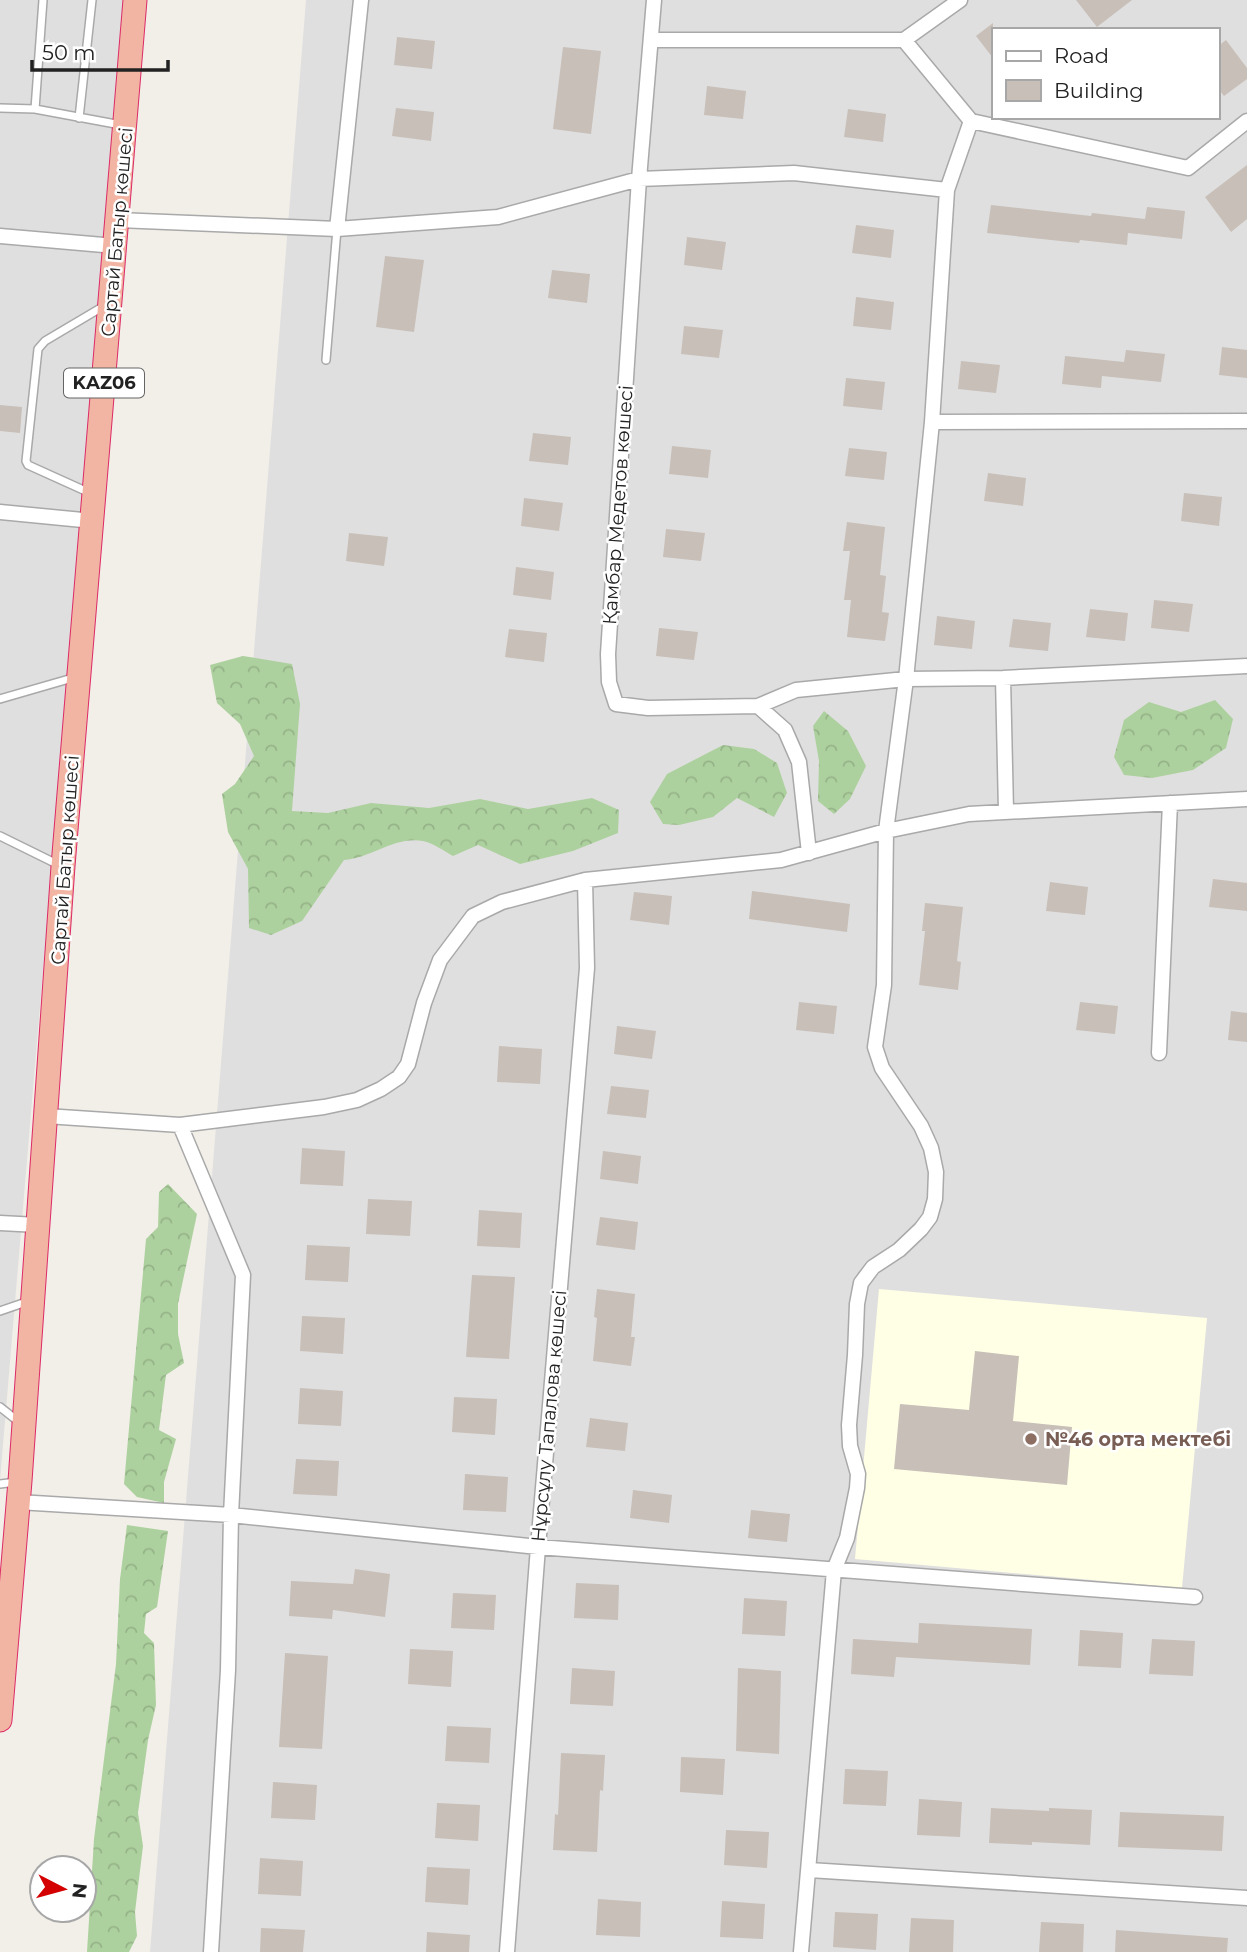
<svg xmlns="http://www.w3.org/2000/svg" width="1247" height="1952" font-family="Montserrat,sans-serif">
	<style>
		.residential { fill: #e0dfdf; fill-rule: evenodd }
		.education { fill: #ffffe5 }
		.forest { fill: url(#forest-crowns) }
		.building { fill: #c7bfb8 }
		.lines { fill: none; stroke-linecap: round; stroke-linejoin: round }
		.service-casing { stroke: #a9a9a9; stroke-width: 10 }
		.minor-casing { stroke: #a9a9a9; stroke-width: 17 }
		.trunk-casing { stroke: #dc2a67; stroke-width: 25 }
		.service { stroke: #fff; stroke-width: 7 }
		.minor { stroke: #fff; stroke-width: 14 }
		.trunk { stroke: #f2b4a3; stroke-width: 23 }
		.education-dot { fill: #8d6e63; stroke: #fff; stroke-width: 2.5 }
		.labels { text-anchor: middle; dominant-baseline: central; stroke-width: 5; stroke-linejoin: round; paint-order: stroke }
		.shield { fill: #fff; stroke: #646464; stroke-width: 2 }
		.shield-label { font-size: 18px; font-weight: bold; fill: #222 }
		.street-label { font-size: 19px; fill: #222; stroke: #fff }
		.education-label { font-size: 19px; font-weight: bold; fill: #785e54; stroke: #fff; text-anchor: start }
	</style>
	<defs>
		<pattern id="forest-crowns" width="20" height="18" patternUnits="userSpaceOnUse" patternTransform="scale(1.75)"><rect width="20" height="18" fill="#add19e"/><path d="M2 6a3 3 0 1 1 6 0M12 15a3 3 0 1 1 6 0" fill="none" stroke="#95b388"/></pattern>
	</defs>
	<rect width="100%" height="100%" fill="#f2efe9"/>
	<path class="residential" d="M0 0H125L0 1480Z
		M306 0H1247V1952H150ZM993 30H1217V117H993Z"/>
	<path class="education" d="M879 1289 1207 1318 1182 1588 855 1559Z"/>
	<path class="forest" d="M243 656 292 664 300 704 292 811 328 813 371 803 429 808 480 799 528 809 592 798 619 810 618 833 573 851 520 864 478 845 453 856C444 851 433 843 423 841 394 836 372 858 344 860L302 921 271 935 249 928 248 869 228 832 222 794 235 784 254 756 240 724 217 703 210 665Z
		M1215 700 1233 719 1226 748 1193 770 1152 778 1124 775 1114 757 1124 720 1149 702 1181 712Z
		M824 711 848 731 866 766 850 799 834 814 818 801 819 761 813 726Z
		M723 745 754 749 777 763 787 793 774 817 737 798 713 817 679 825 663 824 650 802 667 774Z
		M168 1184 197 1214 178 1304V1334L184 1363 166 1375 159 1430 176 1439 164 1482V1503L137 1497 124 1484 146 1239 158 1227 159 1192Z
		M127 1525 168 1531 157 1607 146 1614 144 1633 154 1643 156 1705 148 1740 138 1813 143 1846 135 1912 137 1936 129 1952H87L94 1839 116 1664 120 1579Z"/>
	<path class="building" d="M1076 0H1132L1097 27Z
		M993 23V58L976 36Z
		M397 37 435 41 432 69 394 65Z
		M1226 40 1247 68V79L1224 96 1217 87V47Z
		M563 47 601 51 591 134 553 129Z
		M707 86 746 91 743 119 704 115Z
		M396 108 434 112 431 141 392 136Z
		M848 109 886 114 883 142 844 137Z
		M1247 165V219L1231 232 1205 197Z
		M991 205 1091 216 1092 213 1145 219 1147 207 1185 211 1182 239 1128 233 1127 245 1080 240 1079 243 987 233Z
		M856 225 894 230 891 258 852 253Z
		M687 237 726 242 722 270 684 265Z
		M385 256 424 260 414 332 376 327Z
		M552 270 590 274 587 303 548 298Z
		M856 297 894 302 891 330 853 326Z
		M684 326 723 330 719 358 681 354Z
		M1222 347 1247 350V378L1219 375Z
		M1126 350 1165 354 1161 382 1102 376 1101 388 1062 384 1065 356 1124 362Z
		M961 361 1000 365 996 393 958 389Z
		M846 378 885 382 882 410 843 406Z
		M0 405 22 407 20 433 0 431Z
		M533 433 571 437 568 465 529 461Z
		M672 446 711 450 708 478 669 474Z
		M849 448 887 452 884 480 845 476Z
		M988 473 1026 478 1023 506 984 501Z
		M1184 493 1222 497 1219 526 1181 521Z
		M524 498 563 503 559 531 521 526Z
		M847 522 885 527 880 575 886 576 882 612 889 613 885 641 847 637 851 600H844L850 551H843Z
		M666 529 705 533 701 561 663 557Z
		M349 533 388 537 384 566 346 561Z
		M516 567 554 572 551 600 513 595Z
		M1154 600 1193 604 1189 632 1151 628Z
		M1090 609 1128 613 1125 641 1086 637Z
		M937 616 975 621 972 649 934 645Z
		M1013 619 1051 623 1048 651 1009 647Z
		M659 628 698 632 694 660 656 656Z
		M509 629 547 633 544 662 505 657Z
		M1213 879 1247 883V911L1209 907Z
		M1050 882 1088 887 1085 915 1046 911Z
		M752 891 850 904 847 932 749 919Z
		M634 892 672 896 669 925 630 920Z
		M925 903 963 907 957 961 961 962 958 990 919 985 925 931H922Z
		M799 1002 837 1006 834 1034 796 1030Z
		M1080 1002 1118 1006 1115 1034 1076 1030Z
		M1231 1011 1247 1013V1042L1228 1040Z
		M617 1026 656 1031 652 1059 614 1054Z
		M499 1046 542 1049 540 1084 497 1082Z
		M611 1086 649 1090 646 1118 607 1114Z
		M302 1148 345 1151 343 1186 300 1184Z
		M603 1151 641 1156 638 1184 600 1179Z
		M368 1199 412 1201 410 1236 366 1234Z
		M479 1210 522 1213 520 1248 477 1246Z
		M600 1217 638 1222 635 1250 596 1245Z
		M307 1245 350 1247 348 1282 305 1280Z
		M472 1275 515 1277 509 1359 466 1357Z
		M597 1289 635 1294 631 1337H635L631 1366 593 1361 597 1318 594 1317Z
		M302 1316 345 1318 343 1354 300 1351Z
		M975 1351 1019 1356 1013 1421 1072 1427 1067 1485 894 1469 900 1404 969 1410Z
		M300 1388 343 1391 341 1426 298 1424Z
		M454 1397 497 1399 495 1435 452 1432Z
		M590 1418 628 1423 625 1451 586 1447Z
		M296 1459 339 1461 337 1496 293 1494Z
		M465 1474 508 1477 506 1512 463 1510Z
		M633 1490 672 1495 669 1523 630 1518Z
		M751 1510 790 1514 787 1542 748 1538Z
		M355 1569 390 1574 385 1617 333 1610 332 1619 289 1616 291 1581 353 1584Z
		M576 1583 619 1585 618 1620 574 1618Z
		M453 1593 496 1595 494 1630 451 1628Z
		M744 1598 787 1601 785 1636 742 1634Z
		M919 1623 1032 1629 1030 1665 896 1657 894 1677 851 1674 853 1639 918 1643Z
		M1080 1630 1123 1633 1121 1668 1078 1666Z
		M1152 1639 1195 1641 1193 1676 1149 1674Z
		M410 1649 453 1651 451 1687 408 1684Z
		M285 1653 328 1656 322 1749 279 1747Z
		M572 1668 615 1671 613 1706 570 1704Z
		M738 1668 781 1671 779 1754 736 1751Z
		M447 1726 491 1728 489 1763 445 1761Z
		M561 1753 605 1755 603 1791 600 1790 597 1852 553 1850 555 1814 558 1815Z
		M681 1757 725 1759 723 1795 680 1792Z
		M845 1769 888 1771 886 1806 843 1804Z
		M273 1782 317 1785 315 1820 271 1818Z
		M919 1799 962 1802 960 1837 917 1835Z
		M437 1803 480 1805 478 1841 435 1838Z
		M991 1808 1049 1811V1808L1092 1810 1090 1845 1032 1842V1845L989 1843Z
		M1120 1812 1224 1816 1222 1851 1118 1847Z
		M726 1830 769 1832 767 1868 724 1865Z
		M260 1858 303 1861 301 1896 258 1894Z
		M427 1867 470 1869 468 1905 425 1902Z
		M598 1899 641 1902 640 1937 596 1935Z
		M722 1901 765 1904 763 1939 720 1937Z
		M835 1912 878 1914 876 1950 833 1947Z
		M911 1918 954 1920 953 1952H909Z
		M1041 1922 1084 1924 1083 1952H1039Z
		M261 1928 305 1930 303 1952H260Z
		M1116 1930 1228 1938 1227 1952H1115Z
		M427 1932 470 1935 469 1952H426Z"/>
	<g class="lines">
		<defs>
			<path id="service" d="M0 108 35 109 121 125
				M35 109 43 0
				M79 118 92 0
				M326 360 337 229
				M90 493 28 465 26 461 38 349 45 341 104 306
				M0 699 76 677
				M0 836 59 865
				M0 1311 29 1301
				M0 1407 19 1422
				M0 1484 16 1482"/>
			<path id="minor" d="M654 0 639 179 608 654 609 682 616 704 648 708 758 706 785 730 799 762 809 853
				M651 40H904L971 121 1188 168 1247 121
				M904 40 960 0
				M947 190 971 121
				M118 220 337 229 498 217 639 179 794 173 947 190 932 422 1247 421
				M337 229 361 0
				M0 236 115 246
				M932 422 906 679 1003 678 1247 666
				M0 512 93 521
				M1003 678 1006 811
				M758 706 796 690 906 679 886 831 884 985 875 1047 882 1068 921 1126 931 1148 936 1172 935 1199 930 1217 921 1229 899 1250 873 1267 861 1283 857 1304 855 1355 849 1425 850 1446 858 1474 857 1488 847 1538 834 1570 801 1952
				M1159 1053 1170 803
				M46 1116 180 1125 324 1107 357 1100 381 1089 399 1077 408 1064 424 1003 440 960 473 916 502 902 585 880 781 860 886 831 969 814 1247 799
				M180 1125 243 1275 231 1515 228 1670 211 1952
				M0 1223 38 1225
				M18 1502 231 1515 538 1547 1195 1597
				M809 1870 1247 1898
				M507 1952 538 1547 587 968 585 880"/>
			<path id="trunk" d="M0 1720 20 1481 63 866 135 0"/>
		</defs>
		<use href="#service" class="service-casing"/>
		<use href="#minor" class="minor-casing"/>
		<use href="#trunk" class="trunk-casing"/>
		<use href="#service" class="service"/>
		<use href="#minor" class="minor"/>
		<use href="#trunk" class="trunk"/>
	</g>
	<circle class="education-dot" cx="1031" cy="1439" r="7"/>
	<g class="labels">
		<rect class="shield" x="64" y="368.5" width="80" height="29" rx="5"/>
		<g class="shield-label">
			<text x="104" y="383">KАZ06</text>
		</g>
		<g class="street-label">
			<text transform="translate(117 232) rotate(-85)">Сартай Батыр көшесі</text>
			<text transform="translate(618 505) rotate(-86)">Қамбар Медетов көшесі</text>
			<text transform="translate(65 860) rotate(-86)">Сартай Батыр көшесі</text>
			<text transform="translate(549 1416) rotate(-85)">Нұрсұлу Тапалова көшесі</text>
		</g>
		<g class="education-label">
			<text x="1045" y="1439">№46 орта мектебі</text>
		</g>
	</g>
	<rect x="992" y="28" width="228" height="91" fill="#ffffff" stroke="#a7a7a7" stroke-width="2"/>
	<rect x="1006" y="51" width="35" height="10" fill="#ffffff" stroke="#a7a7a7" stroke-width="2"/>
	<text x="1054" y="63" font-size="21" fill="#222222">Road</text>
	<rect x="1006" y="80" width="35" height="21" fill="#c7bfb8" stroke="#a7a7a7" stroke-width="2"/>
	<text x="1054" y="98" font-size="21" fill="#222222">Building</text>
	<g transform="translate(63 1889) rotate(96)"><circle r="33" fill="#ffffff" stroke="#a7a7a7" stroke-width="2"/>
	<path d="M0-5L12 26L0 18L-12 26Z" fill="#d40000"/>
	<text y="-10" font-size="19" font-weight="bold" text-anchor="middle" fill="#222222">N</text>
	</g>
	<path d="M32 60v10h136v-10" fill="none" stroke="#222222" stroke-width="3.5"/>
	<text x="42" y="60" font-size="21" fill="#222222" stroke="#ffffff" stroke-width="5" paint-order="stroke">50 m</text>
</svg>
